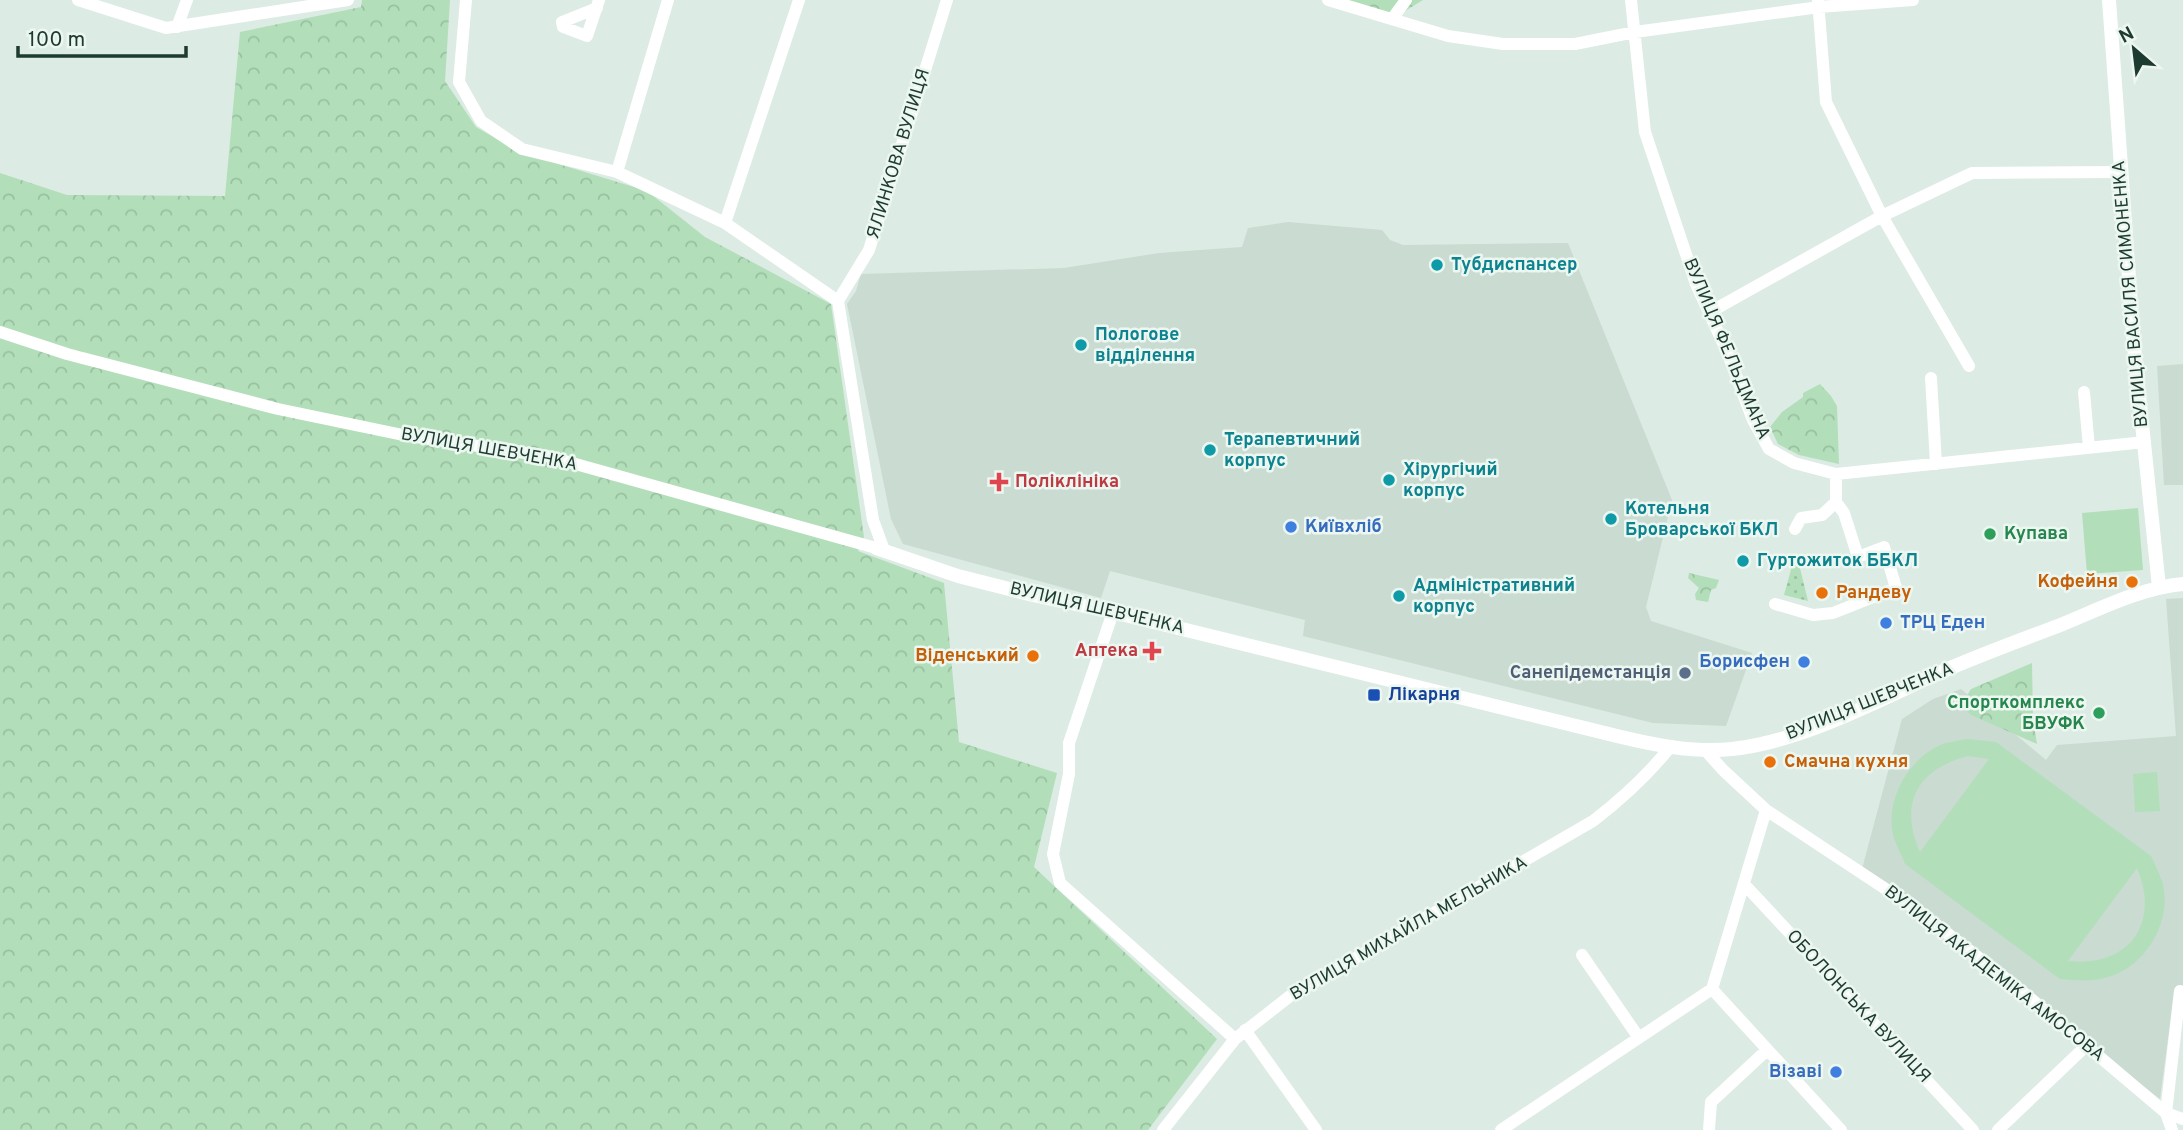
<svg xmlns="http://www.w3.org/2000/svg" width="2183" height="1130" font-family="Overpass,sans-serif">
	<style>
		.built { fill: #cadbd2 }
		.grass { fill: #b2dfba; fill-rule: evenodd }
		.forest { fill: url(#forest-crowns) }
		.park { fill: url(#park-dots) }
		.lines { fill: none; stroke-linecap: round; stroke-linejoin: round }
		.minor { stroke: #fff; stroke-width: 12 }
		.tertiary { stroke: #fff; stroke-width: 14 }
		.culture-dot { fill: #0f9aa8; stroke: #edf7f1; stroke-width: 2.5 }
		.health-dot { fill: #e0444e; stroke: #edf7f1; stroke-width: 2.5 }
		.shop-dot { fill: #3f7fe0; stroke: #edf7f1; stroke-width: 2.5 }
		.leisure-dot { fill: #2e9e5b; stroke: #edf7f1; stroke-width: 2.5 }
		.food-dot { fill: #e8710a; stroke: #edf7f1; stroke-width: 2.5 }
		.service-dot { fill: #5c6f8a; stroke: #edf7f1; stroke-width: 2.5 }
		.transit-dot { fill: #1a4fb4; stroke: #edf7f1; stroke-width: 2.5 }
		.labels { text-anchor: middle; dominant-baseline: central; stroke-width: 5; stroke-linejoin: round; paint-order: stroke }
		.street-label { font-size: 18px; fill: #1d3b30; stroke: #edf7f1 }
		.culture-label { font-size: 18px; font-weight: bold; fill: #0d838f; stroke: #edf7f1; text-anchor: start }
		.health-label { font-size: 18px; font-weight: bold; fill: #be3a42; stroke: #edf7f1; text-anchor: start }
		.shop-label { font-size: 18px; font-weight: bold; fill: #366cbe; stroke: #edf7f1; text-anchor: start }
		.leisure-label { font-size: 18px; font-weight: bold; fill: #27864d; stroke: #edf7f1; text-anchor: start }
		.food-label { font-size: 18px; font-weight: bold; fill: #c56008; stroke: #edf7f1; text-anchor: end }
		.service-label { font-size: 18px; font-weight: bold; fill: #4e5e75; stroke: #edf7f1; text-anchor: end }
		.transit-label { font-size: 18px; font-weight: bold; fill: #164399; stroke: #edf7f1; text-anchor: start }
	</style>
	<defs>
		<pattern id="forest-crowns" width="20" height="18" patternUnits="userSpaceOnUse" patternTransform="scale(1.75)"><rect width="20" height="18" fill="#b2dfba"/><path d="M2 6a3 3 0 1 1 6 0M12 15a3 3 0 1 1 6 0" fill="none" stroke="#99c0a0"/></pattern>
		<pattern id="park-dots" width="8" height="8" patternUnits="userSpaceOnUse" patternTransform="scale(1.75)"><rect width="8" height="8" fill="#b2dfba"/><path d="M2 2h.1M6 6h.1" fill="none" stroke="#99c0a0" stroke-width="1.8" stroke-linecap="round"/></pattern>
	</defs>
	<rect width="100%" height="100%" fill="#dcebe3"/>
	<path class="built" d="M1288 222 1382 230 1390 240 1403 245 1568 243 1672 500 1646 607 1651 621 1752 653 1726 726 1653 723 1303 636 1305 620 1110 571 1101 598 903 544 891 519 847 304 856 291 861 274 1064 268 1159 253 1242 247 1248 228Z
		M2183 364V485H2164L2157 366Z
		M2183 598V993H2174L2160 1099 1862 869 1902 719 1933 699 1961 689 2046 760 2057 745 2176 736 2166 599Z"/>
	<path class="grass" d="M2138 508 2143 570 2087 574 2082 513Z
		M1967 739 1996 742 2151 856C2155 864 2159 873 2162 881 2173 917 2149 962 2114 975 2096 982 2079 981 2060 979L1905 864C1902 856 1897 847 1894 838 1884 803 1906 761 1940 745 1948 742 1958 741 1967 739ZM1968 756 1989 759 1920 852C1898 803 1918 769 1968 756ZM2137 868C2161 924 2128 968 2068 961Z
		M2157 772 2160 811 2135 812 2133 774Z"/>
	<path class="forest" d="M362 0H450L445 81 476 127 519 152 647 191 705 237 831 304 864 537 858 551 944 583 959 742 1057 773 1034 867 1217 1039 1148 1130H0V173L67 195 225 196 240 32 361 7Z
		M1328 0H1423L1392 19Z
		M1820 384 1831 396 1837 406 1839 464 1799 455 1778 444 1770 427 1782 412 1803 397V393Z
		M1689 573 1719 580 1716 588 1711 590 1708 602 1696 600 1695 594 1699 588 1688 578Z
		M2032 663 2033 719 2037 744 1971 715 1961 705 1971 689Z"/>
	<path class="park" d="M1799 564 1808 601 1784 595 1792 566Z"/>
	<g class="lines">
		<path class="minor" d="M78 0 166 28 348 0
			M466 0 459 82 481 121 522 149 617 172 725 223 838 301
			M1328 0 1448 36 1503 44H1575L1635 32 1819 7 1913 0
			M1631 0 1645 132 1696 284 1728 354 1753 420 1769 449 1794 463 1836 474 2145 442
			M1818 0 1826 102 1882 216 1969 366
			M597 8 562 22 563 27 587 36 599 0
			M1392 19 1406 0
			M177 27 187 0
			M617 172 668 0
			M725 223 799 0
			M838 301 869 250 947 0
			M838 301 873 520 884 550
			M1710 312 1882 216 1972 173 2120 172
			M0 332 67 354 278 409 403 435 547 456 876 548
			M1931 378 1936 464
			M2084 392 2089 448
			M1795 529 1801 518 1822 515 1836 502V474
			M1775 604 1813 615 1833 613 1896 588 1884 547 1858 557 1844 513 1836 502
			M1113 612 1069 743V774L1053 854 1060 883 1235 1039
			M1706 751 1723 770 1766 810 1916 909 2023 992 2166 1113 2172 1130
			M1744 884 1973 1130
			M1582 955 1639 1038
			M1712 989 1841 1130
			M2180 991 2166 1113 2183 1119
			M1245 1030 1316 1130
			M1163 1130 1235 1039 1290 996 1593 821C1623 798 1648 775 1671 746
			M1501 1130 1712 989 1766 810
			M1709 1130 1711 1102 1767 1050
			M1998 1130 2087 1045"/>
		<path class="tertiary" d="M2109 0 2134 347 2159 587
			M876 548 958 576 1033 595 1113 612 1617 736C1654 745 1694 753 1732 749 1798 742 1870 705 1930 677 1973 657 2019 641 2063 624 2102 608 2141 588 2183 584"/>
	</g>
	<g class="culture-dot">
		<circle cx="1437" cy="265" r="7"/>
		<circle cx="1081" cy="345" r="7"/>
		<circle cx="1210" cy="450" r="7"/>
		<circle cx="1389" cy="480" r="7"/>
		<circle cx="1611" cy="519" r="7"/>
		<circle cx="1743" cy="561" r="7"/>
		<circle cx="1399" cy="596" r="7"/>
	</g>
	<g class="health-dot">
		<path d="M995.5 471.5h7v7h7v7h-7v7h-7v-7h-7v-7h7z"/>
		<path d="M1148.5 640.5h7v7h7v7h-7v7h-7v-7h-7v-7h7z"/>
	</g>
	<g class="shop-dot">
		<circle cx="1291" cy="527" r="7"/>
		<circle cx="1886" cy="623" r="7"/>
		<circle cx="1804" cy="662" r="7"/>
		<circle cx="1836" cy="1072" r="7"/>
	</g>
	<g class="leisure-dot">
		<circle cx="1990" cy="534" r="7"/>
		<circle cx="2099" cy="713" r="7"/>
	</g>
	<g class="food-dot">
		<circle cx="2132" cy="582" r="7"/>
		<circle cx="1822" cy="593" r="7"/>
		<circle cx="1033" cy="656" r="7"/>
		<circle cx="1770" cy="762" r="7"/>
	</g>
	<circle class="service-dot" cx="1685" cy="673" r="7"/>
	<rect class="transit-dot" x="1367" y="688" width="14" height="14" rx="3.5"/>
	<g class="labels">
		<g class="street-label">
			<text transform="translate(899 154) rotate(-73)">ЯЛИНКОВА ВУЛИЦЯ</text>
			<text transform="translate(2131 294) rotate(-95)">ВУЛИЦЯ ВАСИЛЯ СИМОНЕНКА</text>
			<text transform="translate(1726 349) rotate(67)">ВУЛИЦЯ ФЕЛЬДМАНА</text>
			<text transform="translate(489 450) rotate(10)">ВУЛИЦЯ ШЕВЧЕНКА</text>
			<text transform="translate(1097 609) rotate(13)">ВУЛИЦЯ ШЕВЧЕНКА</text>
			<text transform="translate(1870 702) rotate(-22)">ВУЛИЦЯ ШЕВЧЕНКА</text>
			<text transform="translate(1409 929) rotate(-30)">ВУЛИЦЯ МИХАЙЛА МЕЛЬНИКА</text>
			<text transform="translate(1994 974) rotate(38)">ВУЛИЦЯ АКАДЕМІКА АМОСОВА</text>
			<text transform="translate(1858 1007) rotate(47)">ОБОЛОНСЬКА ВУЛИЦЯ</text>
		</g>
		<g class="culture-label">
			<text x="1451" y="265">Тубдиспансер</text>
			<text x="1095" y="335">Пологове<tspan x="1095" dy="21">відділення</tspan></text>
			<text x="1224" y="440">Терапевтичний<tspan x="1224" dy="21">корпус</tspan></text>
			<text x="1403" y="470">Хірургічий<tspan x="1403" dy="21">корпус</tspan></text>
			<text x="1625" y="509">Котельня<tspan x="1625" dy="21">Броварської БКЛ</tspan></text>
			<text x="1757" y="561">Гуртожиток ББКЛ</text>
			<text x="1413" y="586">Адміністративний<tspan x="1413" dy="21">корпус</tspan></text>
		</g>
		<g class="health-label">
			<text x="1015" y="482">Поліклініка</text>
			<text x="1138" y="651" text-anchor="end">Аптека</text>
		</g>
		<g class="shop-label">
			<text x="1305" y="527">Київхліб</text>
			<text x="1900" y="623">ТРЦ Еден</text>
			<text x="1790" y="662" text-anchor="end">Борисфен</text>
			<text x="1822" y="1072" text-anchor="end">Візаві</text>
		</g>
		<g class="leisure-label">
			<text x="2004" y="534">Купава</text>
			<text x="2085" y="703" text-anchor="end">Спорткомплекс<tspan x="2085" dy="21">БВУФК</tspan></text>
		</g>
		<g class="food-label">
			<text x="2118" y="582">Кофейня</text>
			<text x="1836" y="593" text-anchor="start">Рандеву</text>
			<text x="1019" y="656">Віденський</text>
			<text x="1784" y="762" text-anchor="start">Смачна кухня</text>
		</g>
		<g class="service-label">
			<text x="1671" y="673">Санепідемстанція</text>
		</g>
		<g class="transit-label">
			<text x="1388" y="695">Лікарня</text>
		</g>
	</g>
	<g transform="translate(2134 49) rotate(332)" stroke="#edf7f1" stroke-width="5" paint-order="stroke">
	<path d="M0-5L12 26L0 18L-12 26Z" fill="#1d3b30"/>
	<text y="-10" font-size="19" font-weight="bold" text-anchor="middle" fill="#1d3b30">N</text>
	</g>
	<path d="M18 46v10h168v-10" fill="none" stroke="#1d3b30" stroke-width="3.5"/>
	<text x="28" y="46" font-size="21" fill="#1d3b30" stroke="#edf7f1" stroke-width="5" paint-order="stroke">100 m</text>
</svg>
